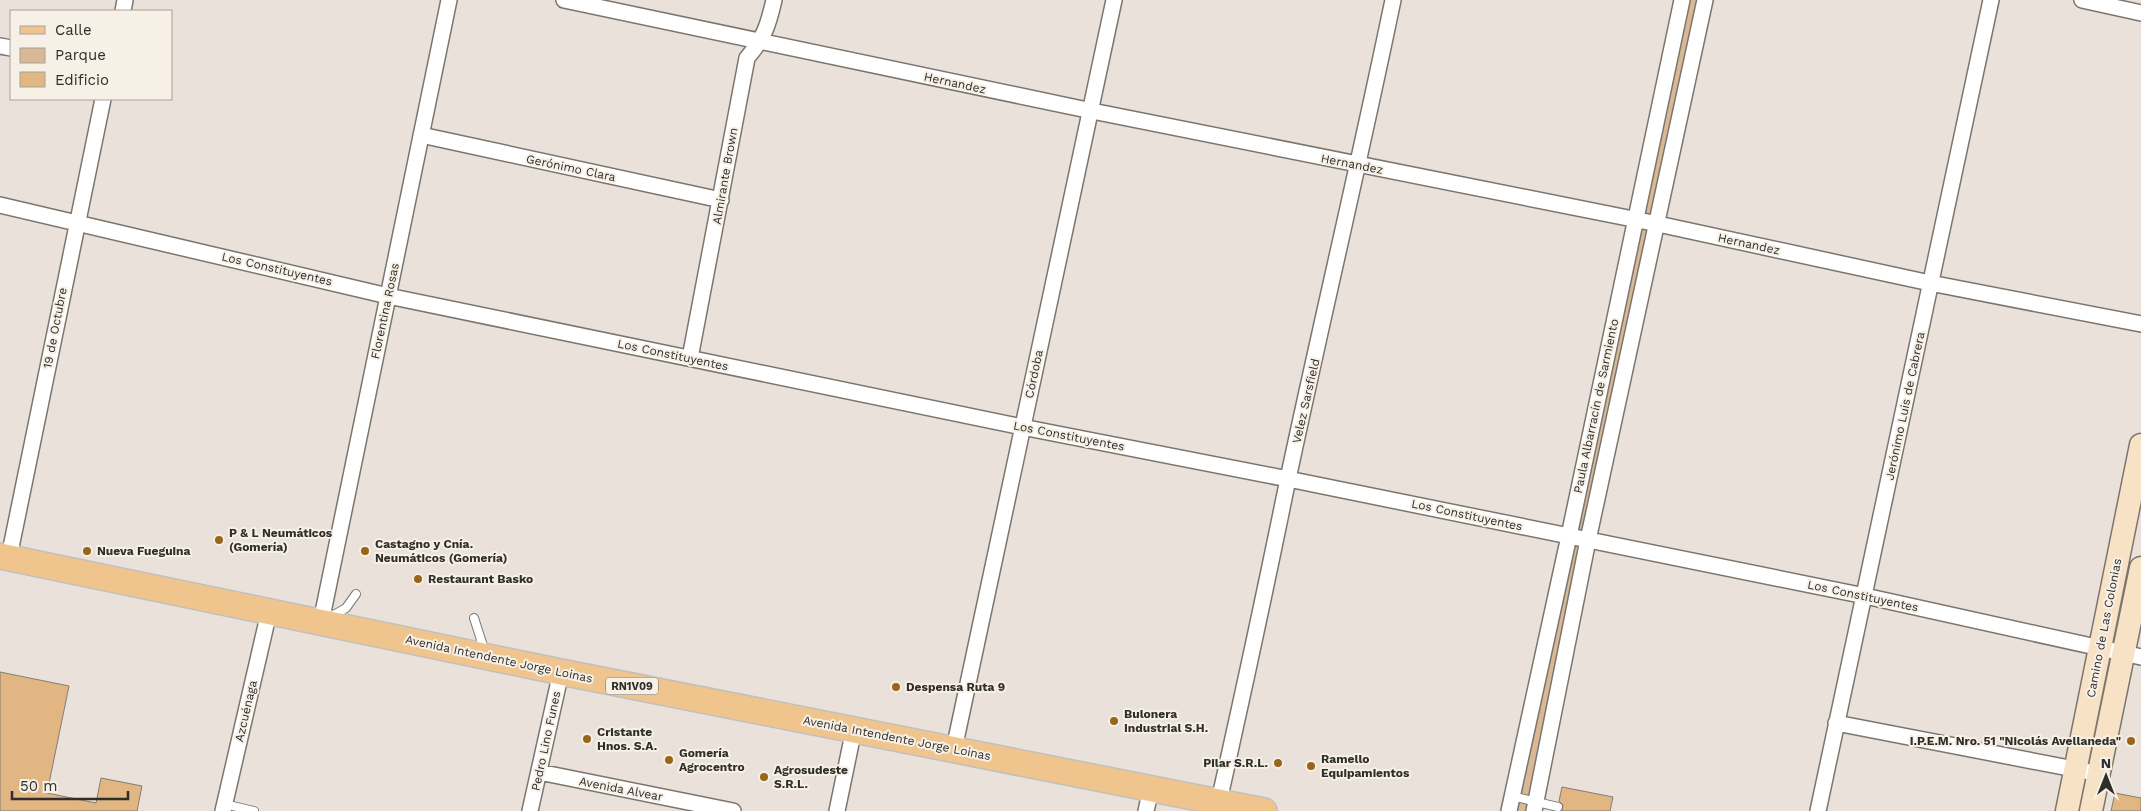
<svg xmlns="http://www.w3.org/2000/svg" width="2141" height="811" font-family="'Work Sans',sans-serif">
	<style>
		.green { fill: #d9b995 }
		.building { fill: #e1b683; stroke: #847d75 }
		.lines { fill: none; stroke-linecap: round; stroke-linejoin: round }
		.lane-casing { stroke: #7c756e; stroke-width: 10 }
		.street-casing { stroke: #7c756e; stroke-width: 18 }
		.secondary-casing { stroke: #7c756e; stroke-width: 25 }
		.primary-casing { stroke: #c1c0bf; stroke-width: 28 }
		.lane { stroke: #fff; stroke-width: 8 }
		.street { stroke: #fff; stroke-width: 15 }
		.secondary { stroke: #f7e2c6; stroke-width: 22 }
		.primary { stroke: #efc58d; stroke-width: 25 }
		.poi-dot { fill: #98651a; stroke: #f7f0e7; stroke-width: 2 }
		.labels { text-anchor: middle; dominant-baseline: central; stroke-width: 4; stroke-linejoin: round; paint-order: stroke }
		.shield { fill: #f7f0e7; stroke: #6c6863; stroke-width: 1 }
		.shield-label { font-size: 11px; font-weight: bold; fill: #302e2a }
		.street-label { font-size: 12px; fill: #302e2a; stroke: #f7f0e7 }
		.poi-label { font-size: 12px; font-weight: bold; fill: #302e2a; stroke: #f7f0e7; text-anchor: start }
	</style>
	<rect width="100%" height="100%" fill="#eae2da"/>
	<path class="green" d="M1682 0H1705L1534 811H1509Z"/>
	<path class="building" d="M0 672 69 686 47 793 96 803 101 778 142 786 137 811H0Z
		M1562 787 1613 797 1610 811H1562L1563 805 1559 801Z
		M2115 793 2141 798V811H2111Z"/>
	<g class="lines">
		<defs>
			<path id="lane" d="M330 617 346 608 356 594
				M474 618 485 652
				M1512 796 1558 807
				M224 804 254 811"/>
			<path id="street" d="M564 0 1092 111 1658 224 1930 283 2141 324
				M2082 0 2141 13
				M123 11 125 0
				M0 46 11 48
				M421 135 721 200
				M0 205 388 296 1022 427 1288 479 1865 596 2141 657
				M690 358 747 58C764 38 768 26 774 0
				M9 557 103 99
				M321 622 449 0
				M1836 723 2100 774
				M954 749 1114 0
				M539 772 733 811
				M1219 801C1243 694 1266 587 1288 479 1322 319 1360 160 1393 0
				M223 811 269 612
				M530 811 561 672
				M837 811 854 729
				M1146 811 1151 789
				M1509 811 1569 536 1682 0
				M1534 811 1588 540 1705 0
				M1818 811 1991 0"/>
			<path id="secondary" d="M2067 811 2141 445
				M2091 811 2141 568"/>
			<path id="primary" d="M0 556 561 672 1264 811"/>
		</defs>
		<use href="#lane" class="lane-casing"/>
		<use href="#street" class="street-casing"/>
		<use href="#secondary" class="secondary-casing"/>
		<use href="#primary" class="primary-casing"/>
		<use href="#lane" class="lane"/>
		<use href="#street" class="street"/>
		<use href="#secondary" class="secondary"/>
		<use href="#primary" class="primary"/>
	</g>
	<g class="poi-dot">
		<circle cx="219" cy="540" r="5"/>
		<circle cx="87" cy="551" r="5"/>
		<circle cx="365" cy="551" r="5"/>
		<circle cx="418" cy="579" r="5"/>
		<circle cx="896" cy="687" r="5"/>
		<circle cx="1114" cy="721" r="5"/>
		<circle cx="587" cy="739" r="5"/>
		<circle cx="2131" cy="741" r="5"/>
		<circle cx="669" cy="760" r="5"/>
		<circle cx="1278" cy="763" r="5"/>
		<circle cx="1311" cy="766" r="5"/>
		<circle cx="764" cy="777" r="5"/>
	</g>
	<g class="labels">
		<rect class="shield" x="606" y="677.5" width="52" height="17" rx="4"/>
		<g class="shield-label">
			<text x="632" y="686">RN1V09</text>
		</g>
		<g class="street-label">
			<text transform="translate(955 83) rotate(12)">Hernandez</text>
			<text transform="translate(1352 164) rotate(11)">Hernandez</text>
			<text transform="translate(571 168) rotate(12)">Gerónimo Clara</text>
			<text transform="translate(725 176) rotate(-80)">Almirante Brown</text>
			<text transform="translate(1749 244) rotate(12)">Hernandez</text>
			<text transform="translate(277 269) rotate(13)">Los Constituyentes</text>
			<text transform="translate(385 311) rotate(-78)">Florentina Rosas</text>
			<text transform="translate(55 328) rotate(-79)">19 de Octubre</text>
			<text transform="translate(673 355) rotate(12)">Los Constituyentes</text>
			<text transform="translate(1034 374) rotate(-78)">Córdoba</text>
			<text transform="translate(1306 401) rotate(-77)">Velez Sarsfield</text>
			<text transform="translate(1596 406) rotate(-78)">Paula Albarracín de Sarmiento</text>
			<text transform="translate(1905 406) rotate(-78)">Jerónimo Luis de Cabrera</text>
			<text transform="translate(1069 436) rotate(11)">Los Constituyentes</text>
			<text transform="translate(1467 515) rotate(12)">Los Constituyentes</text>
			<text transform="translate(1863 596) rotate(12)">Los Constituyentes</text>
			<text transform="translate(2104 628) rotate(-79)">Camino de Las Colonias</text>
			<text transform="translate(499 659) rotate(12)">Avenida Intendente Jorge Loinas</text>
			<text transform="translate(246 711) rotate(-77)">Azcuénaga</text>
			<text transform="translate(897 738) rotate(11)">Avenida Intendente Jorge Loinas</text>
			<text transform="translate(546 741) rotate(-78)">Pedro Lino Funes</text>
			<text transform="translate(621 789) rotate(11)">Avenida Alvear</text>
		</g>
		<g class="poi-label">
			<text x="229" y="533">P &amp; L Neumáticos<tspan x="229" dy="14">(Gomería)</tspan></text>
			<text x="375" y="544">Castagno y Cnía.<tspan x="375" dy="14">Neumáticos (Gomería)</tspan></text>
			<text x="97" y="551">Nueva Fueguina</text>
			<text x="428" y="579">Restaurant Basko</text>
			<text x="906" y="687">Despensa Ruta 9</text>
			<text x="1124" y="714">Bulonera<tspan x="1124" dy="14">Industrial S.H.</tspan></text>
			<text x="597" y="732">Cristante<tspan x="597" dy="14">Hnos. S.A.</tspan></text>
			<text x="2121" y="741" text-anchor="end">I.P.E.M. Nro. 51 "Nicolás Avellaneda"</text>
			<text x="679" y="753">Gomería<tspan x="679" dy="14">Agrocentro</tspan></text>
			<text x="1321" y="759">Ramello<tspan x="1321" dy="14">Equipamientos</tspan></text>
			<text x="1268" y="763" text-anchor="end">Pilar S.R.L.</text>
			<text x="774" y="770">Agrosudeste<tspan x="774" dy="14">S.R.L.</tspan></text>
		</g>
	</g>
	<rect x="10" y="10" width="162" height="90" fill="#f7f0e7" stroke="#a7a29b"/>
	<rect x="20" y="26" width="25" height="8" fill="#efc58d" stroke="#a7a29b"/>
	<text x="55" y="35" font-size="15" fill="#302e2a">Calle</text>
	<rect x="20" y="48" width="25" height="15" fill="#d9b995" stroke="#a7a29b"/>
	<text x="55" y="60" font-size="15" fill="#302e2a">Parque</text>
	<rect x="20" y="72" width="25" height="15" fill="#e1b683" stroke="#a7a29b"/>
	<text x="55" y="85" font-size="15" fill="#302e2a">Edificio</text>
	<g transform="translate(2106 776)" stroke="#f7f0e7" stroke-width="4" paint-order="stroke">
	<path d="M0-4L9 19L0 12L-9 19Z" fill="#302e2a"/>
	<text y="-8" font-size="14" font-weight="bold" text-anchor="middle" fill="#302e2a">N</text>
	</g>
	<path d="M12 791v8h116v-8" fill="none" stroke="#302e2a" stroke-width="2.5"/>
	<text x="20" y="791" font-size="15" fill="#302e2a" stroke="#f7f0e7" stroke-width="4" paint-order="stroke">50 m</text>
</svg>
